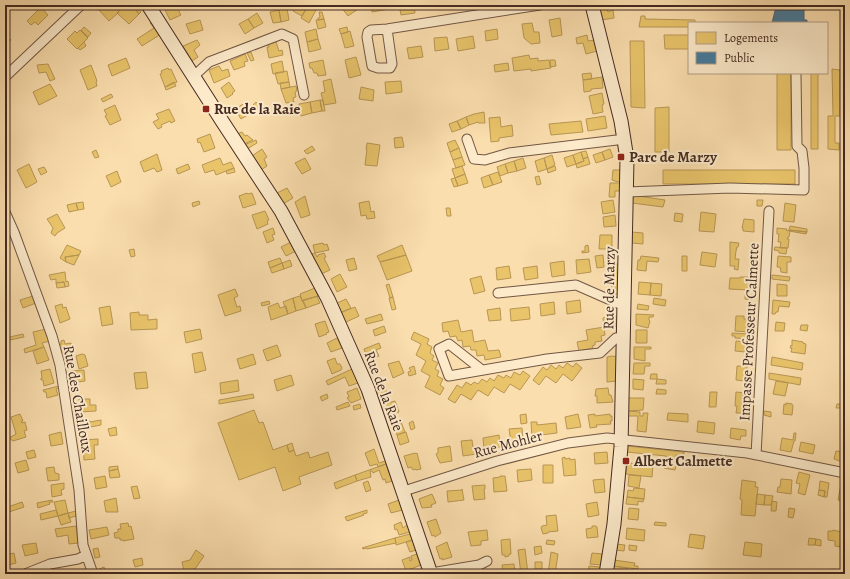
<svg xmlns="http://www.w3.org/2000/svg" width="850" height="579" font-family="Alegreya,serif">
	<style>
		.homes { fill: #e9c46a; stroke: #b89654 }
		.public { fill: #457b9d; stroke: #456378 }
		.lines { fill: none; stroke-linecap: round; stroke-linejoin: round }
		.street-casing { stroke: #725744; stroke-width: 11 }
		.secondary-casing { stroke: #442a21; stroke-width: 15 }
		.street { stroke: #fceaca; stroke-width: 9 }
		.secondary { stroke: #fceaca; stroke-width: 13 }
		.poi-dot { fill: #8f2418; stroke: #fceaca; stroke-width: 1.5 }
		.labels { text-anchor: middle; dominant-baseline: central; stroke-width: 4; stroke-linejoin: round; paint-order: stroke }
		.poi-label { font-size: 15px; font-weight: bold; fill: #442a21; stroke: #fceaca; text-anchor: start }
		.street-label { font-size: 15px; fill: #442a21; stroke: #fceaca }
	</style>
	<rect width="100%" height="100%" fill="#fbdeae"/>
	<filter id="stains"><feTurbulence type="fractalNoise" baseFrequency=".005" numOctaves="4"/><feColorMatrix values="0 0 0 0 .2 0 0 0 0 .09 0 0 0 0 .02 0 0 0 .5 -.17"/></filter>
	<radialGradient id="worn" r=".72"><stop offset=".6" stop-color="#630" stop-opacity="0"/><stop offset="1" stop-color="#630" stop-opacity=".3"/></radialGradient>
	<path class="homes" d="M102 5H109L113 9 114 7 119 12 109 21 98 9Z
		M125 5H132L139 14 129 24 117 13Z
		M132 5H135L141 12 139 14Z
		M176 5 181 15 170 20 165 10Z
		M296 5H305L307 6 302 16 293 11Z
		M343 5H359L361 7 348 16 341 7Z
		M371 5H388L389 9 372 12Z
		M399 5H414L415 13 401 15Z
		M668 5H682V7L668 6Z
		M310 6 316 10 309 23 301 18 307 8 308 9Z
		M41 7 48 15 38 25 35 22 31 25 27 21Z
		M287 8 289 20 281 22 279 10Z
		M607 8 608 12 613 10 614 18 601 20 599 10Z
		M279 10 281 22 273 23 270 12Z
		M319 12H322L324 19 318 20V18L320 17Z
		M257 13 263 23 254 28 248 19Z
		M641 16H645V19L695 20V23H689V27H639Z
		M560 18 562 35 552 37 549 20Z
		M248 19 254 28 245 34 239 24Z
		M324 19 326 27 318 29 316 20Z
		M200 20 203 30 190 34 186 24Z
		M153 22 161 34 142 46 137 39 154 28 150 23Z
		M532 23 534 32H539L540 43 531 44 524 38 522 24Z
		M84 27 91 33 88 37 81 30Z
		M347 27 348 32 341 34 339 29Z
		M316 29 318 39 307 42 305 32Z
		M497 29 498 39 486 41 485 31Z
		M80 30 88 38 77 49 67 39 75 31 77 33Z
		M350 31 354 46 345 48 341 34Z
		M5 34 11 40 7 44 6 42 5 43Z
		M587 35 588 41 595 40 597 51 586 54 583 43 577 44 576 38Z
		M664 35H689V49H665Z
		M473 36 475 48 458 51 456 39Z
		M447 37 449 49 435 51 434 38Z
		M318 39 321 49 309 52 307 42Z
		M197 40 200 45 194 50 198 57 192 61 183 46Z
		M630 41H644L645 108 631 107Z
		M84 42 86 46 80 50 78 48Z
		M276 42 279 51 282 50 283 55 269 58 267 47H269L268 44Z
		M421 46 423 57 409 59 407 48Z
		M251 52 254 60 251 61 247 53Z
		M245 54 248 61 244 62 245 66 234 70 230 61Z
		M529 55 530 59 538 58V61L549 60 551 68 531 71V69L514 71 512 58Z
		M356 57 361 75 349 78 345 60Z
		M126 58 130 68 112 76 108 65Z
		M323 60 326 75 318 76 317 73H314L312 68H310L309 63Z
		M550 60H555L556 66 550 67Z
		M282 61 284 72 273 74 271 64Z
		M508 63 509 70 495 72 494 65Z
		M48 64 55 79 50 81 46 72 39 73 37 65Z
		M91 65 97 81 96 82 97 86 88 90 80 70Z
		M219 66 222 71 228 69 230 76 214 83 209 70Z
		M168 68 169 70 171 69 177 82 165 87 160 74 162 73 161 71Z
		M832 69 840 70V116H835V143H839V150L828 149V116H833Z
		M287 71 289 82 278 84 275 73Z
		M591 73 592 79 583 80 582 74Z
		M777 73H791V150H777Z
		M811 73H818V149H811Z
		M602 77 603 88 591 89V91L584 92 583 80Z
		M331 79 336 103 324 105 321 93 325 92 323 81Z
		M401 81 402 92 386 94 385 82Z
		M174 82 176 86 166 90 165 87Z
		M229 82 235 91 232 93 233 94 227 98 221 88Z
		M289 82 290 87 281 89 280 83Z
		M50 84 57 96 39 105 33 92Z
		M296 86 297 91 295 92 296 97 293 98 294 102 286 103 281 89Z
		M361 87 374 90 373 101 359 99Z
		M602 93 604 104 602 105 603 112 593 114 589 96Z
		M111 94 113 97 103 102 101 99Z
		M320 100 322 111 312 113 310 102Z
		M320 100H323L325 111H322Z
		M256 102 260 107 256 110 253 105Z
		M310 102 312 113 301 116 299 104Z
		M245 103 251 113 241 119 235 109Z
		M115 105 121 120 110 125 105 116 107 115 104 110Z
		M669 107V152H655V108Z
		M169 109 175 121 171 123 170 121 161 125 162 127 158 129 153 122 159 119 156 114Z
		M484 112 485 123H478V122L469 125 466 117 474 114Z
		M605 116 607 128 588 131 586 119Z
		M466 117 469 125 461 129 457 121Z
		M500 117 501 127 512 125 513 136 499 138V141L491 142 489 118Z
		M457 121 461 129 452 132 449 124Z
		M581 121 583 132 551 135 549 124Z
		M242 132 245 136 247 135 253 140 244 144 237 134Z
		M210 134 215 148 204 152 200 142 198 143 197 139Z
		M402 137 404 147 395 148 394 138Z
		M256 140 257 143 247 149 244 145Z
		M455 140 459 148 450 152 447 143Z
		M367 143 380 145 377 166 365 165 367 149H366Z
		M312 146 315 150 307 154 304 151Z
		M459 148 462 157 453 160 450 152Z
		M262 149 267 157 264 159 267 166 261 170 252 156Z
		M610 149 613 157 605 160 602 152Z
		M96 150 99 157 95 158 92 152Z
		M586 151 588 157 583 159 581 152Z
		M581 152 584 161 576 164 573 155Z
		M602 152 605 160 596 163 593 155Z
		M157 154 162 170 157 172 154 168 144 172 140 162Z
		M552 155 555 165 547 169 544 158Z
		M573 155 576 164 567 167 564 158Z
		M462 157 465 165 456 168 453 160Z
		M588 157 590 164 577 168 576 164 584 161 583 159Z
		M220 158 223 165 231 162 234 168 216 175 214 170 205 173 202 165Z
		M305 158 311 169 302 174 295 163Z
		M523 158 526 168 517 171 514 161Z
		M544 158 547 169 538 172 535 161Z
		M514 161 517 171 508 173 505 164Z
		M29 164 37 182 26 188 17 170Z
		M188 164 190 169 178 174 176 169Z
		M505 164 508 173 500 176 497 167Z
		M462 166 465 174 455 178 452 169Z
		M555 166 556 170 548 173 547 169Z
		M44 167 47 172 41 175 38 169Z
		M234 168 235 172 227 174 226 171Z
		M613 170H621V181L618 182 612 180Z
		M663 170H795V184H663Z
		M117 171 121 182 111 187 106 176Z
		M498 172 502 182 493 185 489 175Z
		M465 174 468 183 458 186 455 178Z
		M489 175 493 185 484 188 481 178Z
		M539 176 541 184 537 185 535 177Z
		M455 178 458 186 454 187 451 179Z
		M610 183H620V191H615V197H609Z
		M287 188 293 198 283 204 277 193Z
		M247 193 248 194 252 193 256 204 243 208 239 196Z
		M632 195 665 200 663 207 632 203Z
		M305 196 310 215 301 218 295 202Z
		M613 200 615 212 603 214 601 202Z
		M757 200H763L762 206H757Z
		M199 201 200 204 193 207 192 203Z
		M369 201 371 212 374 211 375 218 367 219 366 215 361 216 359 203Z
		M83 202 84 209 78 210 76 203Z
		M76 203 78 210 69 212 67 205Z
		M785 203 796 205 794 222 783 221Z
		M446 208H450L451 216H447Z
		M265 211 269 220 267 221 268 224 257 229 252 215Z
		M701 212 716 214 714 232 699 231Z
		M675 213 683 214 682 222 674 221Z
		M57 214 65 228 57 233 55 236 51 233 53 228 47 219Z
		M615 215 616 226 604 227 603 217Z
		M744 219 754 220V232L743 231V228H742Z
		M790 226 807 229V232L789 230Z
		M273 228 275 234 272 235 274 240 267 243 263 232Z
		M777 228 787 229 786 230 790 231 789 237H788L787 239H789L788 248H780L781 242H778L779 234H777Z
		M789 230 807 232 806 234 789 231Z
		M632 232 643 233V244L632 243Z
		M600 235H612V249H599Z
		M291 242 296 251 286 256 281 247Z
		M730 242 739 243 738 247H737L736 251 735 259H739L738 270 734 269 735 266H730Z
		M323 243 324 245 327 244 329 250 315 253 313 245Z
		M67 245 81 251 79 255 65 257 66 262 60 258Z
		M402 245 406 255 380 262 377 256Z
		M588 245 589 252 582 253V251H585V246Z
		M775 247 787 248 786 254 779 253V251L774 250Z
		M134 249 135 256 131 257 129 250Z
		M619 249V254H612V250Z
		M702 252 717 254 715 267 700 265Z
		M315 253 317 257 318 256V255L324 253 326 257 324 258 330 270 321 274 311 254Z
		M79 255 74 265 66 262 65 257Z
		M406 255 412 271 387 280 380 262Z
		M603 255 604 267 597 268 595 256Z
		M641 256 659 258 658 262 647 261 646 271 637 270 638 260H640Z
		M682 256H687V271H682Z
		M778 256 791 257V262H787V273L781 272 780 267H777Z
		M280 258 282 263 270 268 268 262Z
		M354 258 357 269 349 271 346 260Z
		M5 259 9 268 5 270Z
		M589 259 591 272 577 274 576 260Z
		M290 260 292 266 284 269 282 263Z
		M564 261 565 275 552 277 550 263Z
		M282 263 284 269 272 273 270 268Z
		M612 264H619V294H612Z
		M509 266 511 278 497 280 496 268Z
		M537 266 538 278 525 280 523 268Z
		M65 272 66 282 68 281 69 286 65 287 64 282 56 283V279L51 280 49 275Z
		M340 274 347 287 337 292 331 279Z
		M772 275 790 277 789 281 772 279Z
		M481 276 485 291 474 294 470 279Z
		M740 277H749L748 290 729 289 730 278H740Z
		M64 282 65 287 57 288 56 283Z
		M639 282 651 283 650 295 638 294Z
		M651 283 662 284 661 296 650 295Z
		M389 284 393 297 390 298 386 285Z
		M777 284 787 285V296H777Z
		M315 288 318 296 302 301 300 294Z
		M235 289 238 296 234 298 237 307 240 306 241 311 225 316 218 295Z
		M745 295 752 296V300L745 299Z
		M33 296 36 303 23 308 20 300Z
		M300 296 306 308 296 311 293 300V298Z
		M318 296 317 297 320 303 306 308 303 300Z
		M393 297 396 309 392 310 389 298Z
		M293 298 296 311 288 314 283 302Z
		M654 298 666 300 665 306 653 304Z
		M346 299 351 308 340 313 335 304Z
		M580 300 581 312 567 314 566 302Z
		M773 300 790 302 789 307 779 306 778 312H776L775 314H772Z
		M269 301 270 304 262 306 261 303Z
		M554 302 555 314 541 316 540 304Z
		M278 303 280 308 286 306 288 314 271 320 268 307Z
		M62 304 63 308 66 307 70 319 60 323 55 306Z
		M638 304 649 306 648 310 637 309Z
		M110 306 113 324 102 326 99 308Z
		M355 307 359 316 344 323 340 313Z
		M529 307 530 319 511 321 510 309Z
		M500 308 501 320 489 321 487 310Z
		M139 312V315H148V320L157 319V329L131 330 130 313Z
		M381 314 383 320 367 324 365 319Z
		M636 314 654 315 653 317H649V320L650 321 648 328 636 325Z
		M736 316H744V319H749L748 332 735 331Z
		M606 317 607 327H604L603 318Z
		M606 317H619V326L607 327Z
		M458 320 461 332 472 330 474 342 485 340 488 351 499 350 501 357 485 360 484 355 477 356 476 350H471L470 346 463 347 462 340 458 341 456 336 450 337 448 331 443 332 442 323Z
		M325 321 329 332 326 333 327 334 319 337 315 324Z
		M776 322 785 323 784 331H775Z
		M801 325H808L807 331 800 330Z
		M384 326 386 332 375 336 373 330Z
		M604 327 605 335 601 336 602 341 595 342V345L592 346 593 348 579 351 577 342 588 340 586 330Z
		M46 329 50 341 42 343 44 347 25 353 24 349 36 345 33 332Z
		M200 329 202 339 186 343 184 332Z
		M636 330H647V343H636Z
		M414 332 429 339 427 344 432 347 430 353 434 356 432 360 438 363 435 369 439 371 437 376 443 379 440 385 444 388 440 395 425 387 430 376 421 371 426 361 416 355 421 344 411 339Z
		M732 333 749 334V339L735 338V336H732Z
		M23 334 24 337 5 341V338Z
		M337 338 342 348 331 352 327 343Z
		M64 340 65 344 71 343 73 352 61 354 59 345 61 344V341Z
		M792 340 803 342V343L806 344 805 354 791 352 792 348H790L791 345 792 346Z
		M736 341 747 342 746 352 735 351Z
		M379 343 381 348 376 350 379 356 368 360 364 349Z
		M277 345 281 356 267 361 263 350Z
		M44 347 49 360 37 364 33 351Z
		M634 347H651V349H645V361L634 359Z
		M202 352 206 370 195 373 192 354Z
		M82 354 85 355 88 366 79 369 76 356Z
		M253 354 256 364 240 369 237 359Z
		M68 355 69 362 65 363 62 356Z
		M612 356 619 357 617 381 607 382V357Z
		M772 357 803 363 802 370 771 365Z
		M335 358 337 364H340L342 368 341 370 332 374 327 361Z
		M399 361 404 373 393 378 388 364Z
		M567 363 573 367 576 363 582 368 572 381 563 374 556 383 546 376 539 385 533 380 543 367 547 370 551 365 556 369 559 365 563 368Z
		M634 363H650V366H645L644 374H633Z
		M414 366 416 374 409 376 408 372 411 371 409 368Z
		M737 366H747L746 381 736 380Z
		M50 369 54 383 44 386 43 380H41V378H42L41 371Z
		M352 369 358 383 349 386 345 377 328 385 326 381Z
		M84 370 85 381 72 383 71 371Z
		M523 371 530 376 520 390 510 384 504 393 494 387 488 396 478 390 471 400 461 394 455 403 448 399 457 385 462 388 466 382 471 385 474 382 478 384 482 379 487 382 490 378 494 381 498 375 504 378 506 375 511 378 514 372 520 375Z
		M146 372 148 388 136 389 134 373Z
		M769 373 801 378 800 385 769 379Z
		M651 374H657V379H650Z
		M291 375 294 385 277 391 274 380Z
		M633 379 644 380 643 390 633 389Z
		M657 379 666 380V384H656Z
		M238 380 239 391 221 394 220 383Z
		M776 381 788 383 785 396 773 394Z
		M59 386 60 388 56 389 58 395 47 398 46 392H44L43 390Z
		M357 388 361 399 351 403 347 398 349 397 347 392Z
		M385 388 389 398 378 401 374 391Z
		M608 388 609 395H611L613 402 597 403V396H595L596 389Z
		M657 389 666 390V394H656Z
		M710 392H717L716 407H709Z
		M736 392 746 393 744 413H736L737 406H735Z
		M253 394 254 398 219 404V400Z
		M327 394 328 398 322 401 320 397Z
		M628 398H644L643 410 627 411Z
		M79 399H90V405H96V411L79 412Z
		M395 401 399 412 388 415 384 404Z
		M348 402 350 406 337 410 336 407Z
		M786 403 792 404 793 406 792 415 783 414 784 404 786 405Z
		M360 404 361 408 354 410 353 406Z
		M837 404H845V408H836Z
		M254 410 259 423 263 422 273 450 287 445 289 452 294 450 296 456 308 452 310 458 328 452 332 465 299 477 301 484 283 491 275 467 239 480 218 423Z
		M627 411 640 412V416H643V413H648L646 432 637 431 638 416H627Z
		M764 411 771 412V417L764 415Z
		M668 413 688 414V422L667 420Z
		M20 414 23 421H21L22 423 25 422 27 430 24 431 26 437 13 441 9 438 16 434 11 417Z
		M526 414 527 423 521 424 520 415Z
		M578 414 581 427 567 429 565 417Z
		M595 414V416L610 414V416H612V421H610L611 424 596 425 597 427 590 428 588 415Z
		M101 420V425L85 428 84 422 90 421V422Z
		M413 421 415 428 411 430 409 423Z
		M698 421 715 423 714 434 697 432Z
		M401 422 405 432 397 435 393 425Z
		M531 422H537V425L556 423 557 433 532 436Z
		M116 427 117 435 110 436 108 429Z
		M522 428 523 440 511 442 509 429Z
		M731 428 746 430V436H741L740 440 730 438Z
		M61 432 63 444 51 446 49 435Z
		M406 432 409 442 400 445 397 435Z
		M794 433H796L795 441H794L791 452 780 450 782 438 793 440Z
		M499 435 500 447 484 449 483 438Z
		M98 439V445H94L95 459 84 460 83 440Z
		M472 440 473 447H476L477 451 475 452 476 454 463 456 461 441Z
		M801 442 815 445 813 454 799 451Z
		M292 443 294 450 289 452 287 445Z
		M450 446 452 461 440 463 436 454 438 453V448Z
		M627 446 684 452V454H682V456L676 455V462H677L675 470 664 468 666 456 627 452Z
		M374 449 379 463 385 461 386 464 378 467 377 464 370 466 365 453Z
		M34 450 36 457 28 459 26 452Z
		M836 451 845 452V463L834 459Z
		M607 452 608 463 595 464 594 453Z
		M415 453 416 454 417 453 421 469 416 470 415 469 413 470 411 467 408 468 404 456Z
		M565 457V459L570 458V460L575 459 576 475 564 476 562 458Z
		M26 460 29 470 18 473 15 463Z
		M627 463 653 465 652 477 626 474Z
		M386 464 392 481 386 483 385 479 383 480 379 470 373 473 372 471H370L371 477 357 481 355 475Z
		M543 465H553V483H543Z
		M118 466V469L109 471V467Z
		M54 467 55 473 59 474V480L48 481 46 468Z
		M118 469 120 477 110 478 109 471Z
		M531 469 532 480 518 482 517 470Z
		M799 472 810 475 805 495 798 493 800 484 796 483Z
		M355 475 357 481 336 489 334 483Z
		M629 475 641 476 639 488 628 486Z
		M105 476 107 487 96 489 94 478Z
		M500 476H505L507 491 494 492 493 478 500 477Z
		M604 479 605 492 595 493 593 480Z
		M781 479 792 480 791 494 777 492 778 487H780Z
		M742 480 756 482 755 487H758L755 516 741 515 742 500 740 499Z
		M368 481 371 490 366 492 363 483Z
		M820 481 829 483 827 497H824L825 491 819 490Z
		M64 483V489L61 490 62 495 52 497 51 485Z
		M841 484 845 485V501L838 500Z
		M485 485V489H484L485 499 474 500 472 486Z
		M137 486 140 498 134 499 131 487Z
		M634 488 645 489 644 499 627 497 628 490 633 491Z
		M462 489 464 500 448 502 447 491 462 490Z
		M819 490 825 491 824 497 818 495Z
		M432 494 436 503 431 505 432 507 422 508 419 499Z
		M757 494 765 495 764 505 756 504Z
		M765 495 773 496 771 505H764Z
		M627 497 644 499 643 502 638 501V505L626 504Z
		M116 498 118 512H106L104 501Z
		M52 500 53 502H49L50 504 38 508 37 503Z
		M65 500 68 513 58 516 54 502Z
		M399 500 402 510 391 513 388 504Z
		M772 501 777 502 776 511H771Z
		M22 502 24 507 6 513 5 508Z
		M597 502 599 515 588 517 586 504Z
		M629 508 639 509 638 520 628 519Z
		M789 508 795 509 793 518 788 517Z
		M56 510 58 516 41 520 40 514Z
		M367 510V513L363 514 364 515 347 521 345 517Z
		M76 511V516L69 518 68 513Z
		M68 513 71 522 61 525 58 516Z
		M556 515 558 531 548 532V533L543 534 541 528 542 526 547 525 546 516Z
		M436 519 441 533 435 537 434 535 432 536 427 522Z
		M401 522 403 528 407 525 410 532 399 535 397 529 395 530 394 525Z
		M655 522 666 523V526L654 525Z
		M128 523 129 527 131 526 134 539 123 541V540H120V538H115L114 533 118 532V529H121L120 524Z
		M76 526 78 543 69 544 68 535 57 537 55 529Z
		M592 526H596L597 527 598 537 587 538 586 529 592 528Z
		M107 527 109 535 91 539 89 530Z
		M627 528 645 530 644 541 626 539Z
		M487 530 488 540 481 541V545L471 546 468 532Z
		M833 530 842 532 840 547 835 546V541L828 540V531H833Z
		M410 534 413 540 396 545 395 538Z
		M690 534 705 536 703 549 688 547Z
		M395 538 396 543 367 549V548L363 549 362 548Z
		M809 538 816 539 815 545H808Z
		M510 539 511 554H509V556L505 557V555H502L501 540Z
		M816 539 821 540V546L815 545Z
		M413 540 416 550 410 552 406 542Z
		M547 540 555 541 554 545 546 544Z
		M447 542 452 557 442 560V558L440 559 436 547Z
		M745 542 762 544 761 557 743 555Z
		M36 543 38 553 25 556 22 545Z
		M616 544 625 545 624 551 615 550Z
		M629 545 637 546 636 551 629 550Z
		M541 546 542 553 535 555 534 547Z
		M98 548 100 557 95 558 93 549Z
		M525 549 528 574H521L518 550Z
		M196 550 204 556 195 569 184 571 182 562 190 560Z
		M551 552 558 554 555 574H548Z
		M14 553 16 563 5 566V555Z
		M592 553 602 554 601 565 590 564Z
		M417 554 421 565 406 571 402 560 410 557V561L412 560 411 556Z
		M142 558 143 565 135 567 133 560Z
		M614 560 635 563 634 566H638V569L613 566Z
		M535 562H542V569H535Z
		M514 564 515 574H503L502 565Z
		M589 566 600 567 599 574H588Z
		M613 566 627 568 626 574H612Z
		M104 567 107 574H98L97 570Z
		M388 569 389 572 392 571 393 574H376L375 572Z
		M637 569 648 571 647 573 636 572Z
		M831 569 842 570 841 574H831Z
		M737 571 750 573V574H737Z"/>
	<path class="public" d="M769 5H804V20H807V23H772L776 7H774L772 10Z"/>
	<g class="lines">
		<defs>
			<path id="street" d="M387 29 392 64 390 68H378L372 66 367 37 368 32 371 30 387 29 540 5
				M194 76 209 62 282 34 293 39 304 95
				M5 77 81 5
				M467 139 474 159 485 160 509 153 625 139
				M627 192 730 188 804 190V168L802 151 797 146 796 73
				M5 212 14 232 52 336 60 365 79 490 83 545 93 574
				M498 293 576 285 617 303 625 304
				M482 370 449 344 439 349 449 376 547 359 600 353 616 338 624 337
				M756 455 769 211
				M404 491 497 461 568 443 607 438 747 453 845 473
				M431 573 479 565 487 561
				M25 574 50 564 78 559 86 555"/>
			<path id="secondary" d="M148 5 222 121 281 211 328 299 368 389 431 574
				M592 5 621 121 627 159 621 447 614 524 606 574"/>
		</defs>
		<use href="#street" class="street-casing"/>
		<use href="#secondary" class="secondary-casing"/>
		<use href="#street" class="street"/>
		<use href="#secondary" class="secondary"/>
	</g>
	<g class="poi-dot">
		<rect x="202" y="105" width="8" height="8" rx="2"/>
		<rect x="617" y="153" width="8" height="8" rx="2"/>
		<rect x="622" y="457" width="8" height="8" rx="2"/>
	</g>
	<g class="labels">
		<g class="poi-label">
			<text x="214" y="109">Rue de la Raie</text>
			<text x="629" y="157">Parc de Marzy</text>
			<text x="634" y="461">Albert Calmette</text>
		</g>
		<g class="street-label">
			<text transform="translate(609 288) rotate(-89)">Rue de Marzy</text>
			<text transform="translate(749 332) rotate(-87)">Impasse Professeur Calmette</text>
			<text transform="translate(384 391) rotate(69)">Rue de la Raie</text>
			<text transform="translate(78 399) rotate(80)">Rue des Chailloux</text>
			<text transform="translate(508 444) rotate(-15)">Rue Mohler</text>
		</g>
	</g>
	<rect width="850" height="579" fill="none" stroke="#fbdeae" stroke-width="20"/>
	<rect x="6" y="6" width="838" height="567" fill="none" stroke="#442a21" stroke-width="2"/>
	<rect x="10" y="10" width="830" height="559" fill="none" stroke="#442a21"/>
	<rect x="688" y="22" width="140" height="52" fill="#fceaca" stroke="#b29d86"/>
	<rect x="696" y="32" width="20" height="12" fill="#e9c46a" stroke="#b29d86"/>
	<text x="724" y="42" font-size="12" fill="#442a21">Logements</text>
	<rect x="696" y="52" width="20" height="12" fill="#457b9d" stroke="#b29d86"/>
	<text x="724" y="62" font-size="12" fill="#442a21">Public</text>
	<rect width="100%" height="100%" filter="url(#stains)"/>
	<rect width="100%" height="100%" fill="url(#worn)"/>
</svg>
